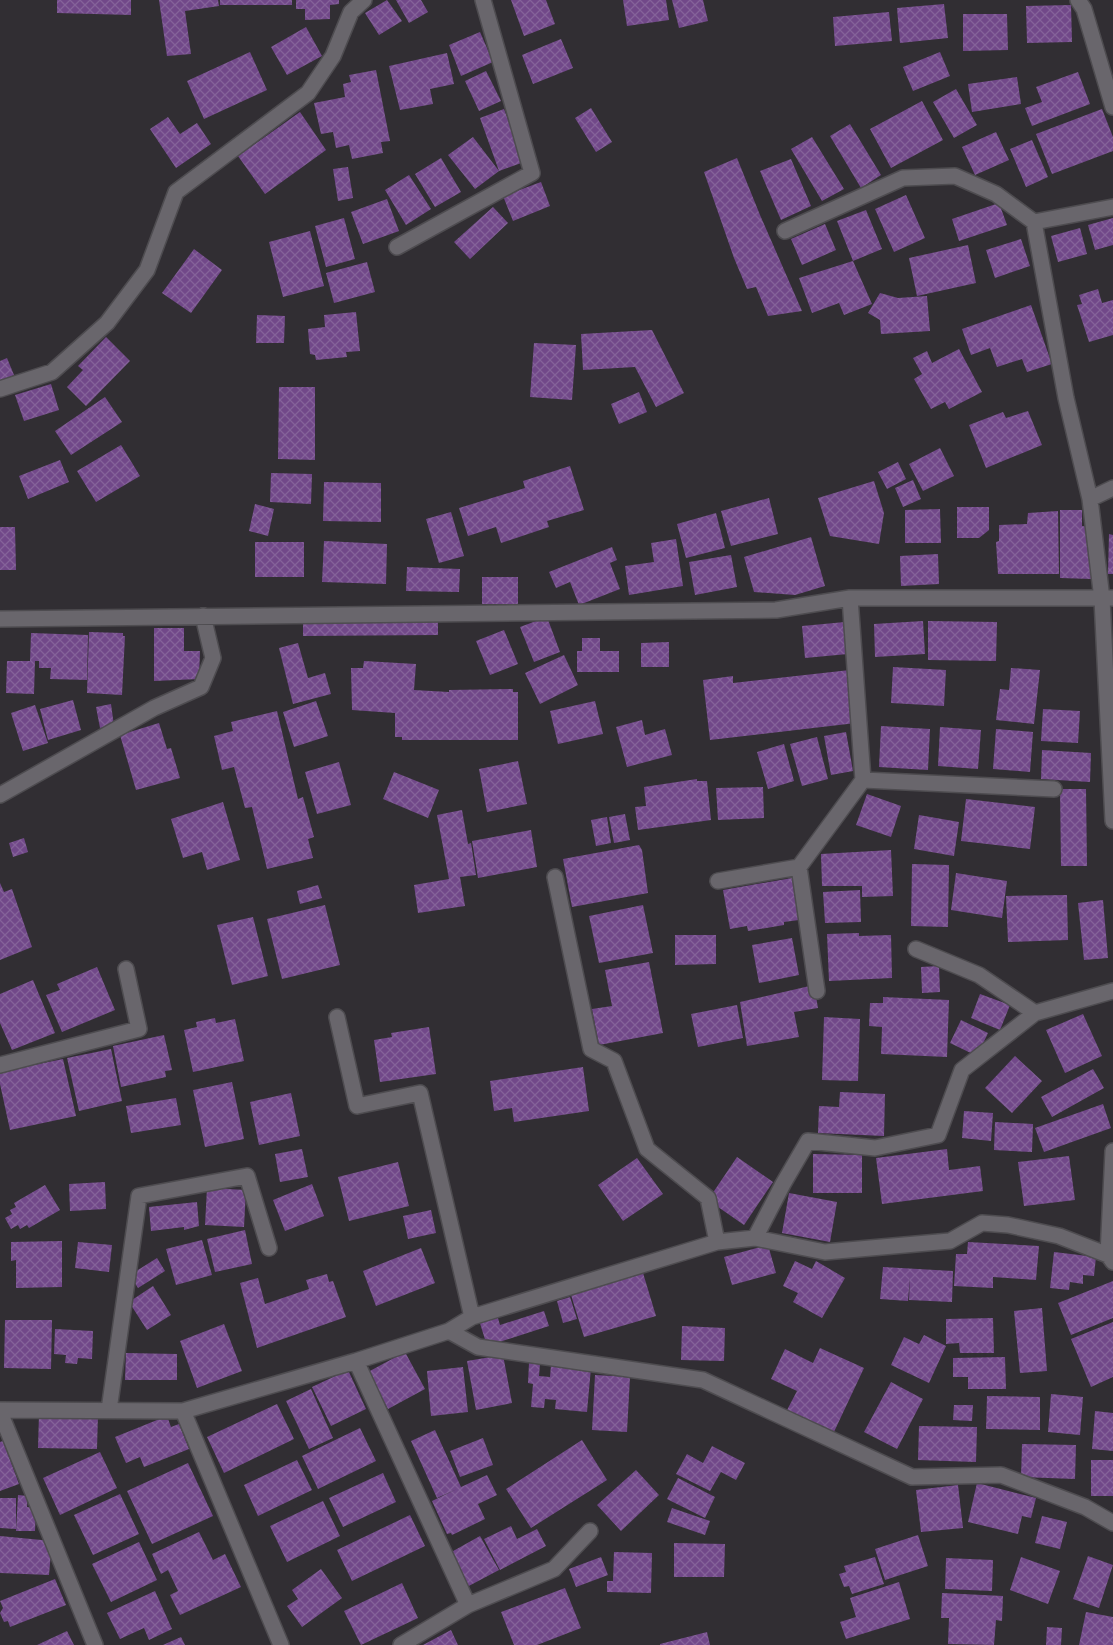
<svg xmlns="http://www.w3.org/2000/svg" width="1113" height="1645" font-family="Jost,sans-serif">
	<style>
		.building { fill: url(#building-cross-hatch) }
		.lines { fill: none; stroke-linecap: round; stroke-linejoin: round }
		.street-casing { stroke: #4e4c50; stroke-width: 18 }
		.street { stroke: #69666c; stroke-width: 15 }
	</style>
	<defs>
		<pattern id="building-cross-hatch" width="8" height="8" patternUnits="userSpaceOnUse" patternTransform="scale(1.25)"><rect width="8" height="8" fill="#714889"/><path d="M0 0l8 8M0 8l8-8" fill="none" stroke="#846299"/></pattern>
	</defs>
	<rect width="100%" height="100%" fill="#312e33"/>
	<path class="building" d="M57 0H131V15L57 13Z
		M159 0H218L219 6 185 11 191 54 167 56Z
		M220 0H292V5H220Z
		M296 0H339V4L330 5V19L305 20V9H296Z
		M387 0 402 21 379 35 365 13Z
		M396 0H421L428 12 409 23Z
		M511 0H546L555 24 524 36Z
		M623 0H666L669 20 627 26Z
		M672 0H703L708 21 679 28Z
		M944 4 948 38 900 43 897 8Z
		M1071 5 1072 42 1027 43 1026 6Z
		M889 12 892 41 835 46 833 17Z
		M963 14H1007L1008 50 963 51Z
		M306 27 322 56 287 75 271 47Z
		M480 32 493 62 461 76 449 45Z
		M561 39 573 68 533 84 522 55Z
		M250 52 267 90 204 119 187 81Z
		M940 52 950 76 913 91 903 67Z
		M447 53 454 84 430 89 433 104 400 110 389 66Z
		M376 70 390 141 381 142 383 153 352 159 349 145 336 148 333 132 321 134 314 103 345 97 343 84 351 82 349 75Z
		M486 71 501 101 479 111 465 81Z
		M1078 72 1090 104 1032 126 1025 108 1042 102 1036 87Z
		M1017 77 1021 104 972 112 968 84Z
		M956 89 977 125 954 138 933 102Z
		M922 101 943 140 891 168 870 129Z
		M591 108 612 142 596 152 575 118Z
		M504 109 524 162 499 171 475 189 448 155 473 137 499 171 480 118Z
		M1102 109 1113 137V151L1052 174 1036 134Z
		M300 112 326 150 265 194 238 156Z
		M168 117 180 134 197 123 211 144 176 168 150 129Z
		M850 124 881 175 861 188 830 136Z
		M996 132 1009 160 975 175 962 147Z
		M812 137 844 189 822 201 791 149Z
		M1032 140 1048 177 1026 187 1010 149Z
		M441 158 461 192 435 207 415 174Z
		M737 158 760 215 802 311 768 316 756 287 747 289 734 258 704 172Z
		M791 159 811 206 781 220 760 171Z
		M348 167 353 198 338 201 333 169Z
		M409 175 431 209 406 225 385 190Z
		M541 182 550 206 513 221 503 196Z
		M906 195 925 238 894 252 875 209Z
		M387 199 399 231 363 244 351 212Z
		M999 203 1007 225 959 241 952 219Z
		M493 207 508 223 470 259 454 242Z
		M866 210 882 249 853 261 837 221Z
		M344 218 355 259 326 267 315 226Z
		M1113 218V245L1095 250 1088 225Z
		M825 224 836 250 802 265 791 239Z
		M1080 228 1087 254 1058 262 1051 236Z
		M310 231 324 286 283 297 269 242Z
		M1021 239 1030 266 995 278 986 250Z
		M968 245 976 283 917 296 909 258Z
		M194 249 222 270 191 313 162 293Z
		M853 261 872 304 844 315 839 303 812 313 799 278Z
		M367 262 375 292 334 303 326 273Z
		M1098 289 1102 303 1113 300V335L1089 342 1077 305 1082 304 1079 295Z
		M880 293 898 298 927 296 930 331 881 334 880 320 868 313Z
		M1031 305 1052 364 1027 372 1022 359 997 367 990 348 971 355 962 329Z
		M356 312 360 351 346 352 347 357 316 360 315 355 310 354 308 329 325 327 324 315Z
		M257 315 285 316 284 343H256Z
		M652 330 684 393 656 407 635 367 583 370 581 334Z
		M106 337 130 361 86 406 67 387 83 370 78 366Z
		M534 343 576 345 572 400 530 397Z
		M959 349 982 392 949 409 945 402 931 409 914 379 922 374 913 358 927 351 932 363Z
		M7 358 14 375 0 381V361Z
		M51 384 59 410 24 421 15 395Z
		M279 387H315V460L278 459Z
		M639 392 647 412 619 424 611 404Z
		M105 397 122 422 71 455 55 431Z
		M1028 411 1042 445 986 468 969 425 1003 412 1006 418Z
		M121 445 140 476 96 502 77 471Z
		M940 448 954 476 923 491 909 464Z
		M60 460 69 482 28 499 19 476Z
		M898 462 906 479 887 489 878 472Z
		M570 466 584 510 547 521 549 527 501 543 496 527 468 536 459 508 525 488 523 481Z
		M271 473 312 474 311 504 270 502Z
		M913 480 921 499 903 507 895 488Z
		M874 481 884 513 879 544 830 536 818 498Z
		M324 482 381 483V522L323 521Z
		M769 498 778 534 731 546 721 511Z
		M255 504 274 509 268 536 249 531Z
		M957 507H989V530L979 538H957Z
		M940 509 941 543H905V510Z
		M1060 510H1082V526L1088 527 1092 579 1060 578Z
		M1058 511 1059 574H998L996 542 999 541V525L1027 524 1028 513Z
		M451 512 464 556 439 563 426 519Z
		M716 513 725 548 686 558 677 524Z
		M0 527H15L16 570H0Z
		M1109 534 1113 535V574H1108Z
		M811 537 825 586 795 595 754 592 744 557Z
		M676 539 683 586 629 595 625 566 654 562 651 543Z
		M324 541 387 544 386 584 322 582Z
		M255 542H304V577H255Z
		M612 547 617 560 610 563 620 589 579 605 570 582 556 588 549 572Z
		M938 554 939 584 901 586 900 556Z
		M731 555 737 587 695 595 689 562Z
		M407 567 460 569 459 592 406 591Z
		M482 577H518V604H482Z
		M438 607V635L303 636V622Z
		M547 617 560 652 534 662 520 627Z
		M923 621 925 654 875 657 874 624Z
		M928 621 997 622 996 661 928 660Z
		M845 622 848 654 805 658 802 626Z
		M154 628H184V651H200L199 679 154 681Z
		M504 630 518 664 490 675 476 641Z
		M89 632 123 633V636H125L122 695 87 693Z
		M31 633 88 635 87 680 50 679 51 668H39V661H35L34 694 6 693 7 661H30Z
		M582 638H600V651H619V672H577V651H582Z
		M669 642V667H641V643Z
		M298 643 308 678 325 673 331 694 293 704 279 648Z
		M564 655 578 685 540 704 525 673Z
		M364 661 416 664 414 690 449 692V690L513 689V692H518V740H402V737H395V713L352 710 351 668H363Z
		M893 667 946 670 944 706 891 703Z
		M1011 668 1040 670 1034 724 996 720 1000 689 1009 690Z
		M850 670 856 723 710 740 703 680 733 676V683Z
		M73 700 81 730 48 740 40 709Z
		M316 701 328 736 294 747 283 712Z
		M595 701 603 734 558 744 550 711Z
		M111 704 114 726 100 728 96 707Z
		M35 705 48 743 23 751 11 713Z
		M1043 709 1080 711 1078 743 1041 741Z
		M277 711 298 799 303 797 314 837 308 839 313 858 267 869 252 807 245 808 234 767 222 770 214 736 233 731 231 722Z
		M642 720 645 735 665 729 672 755 627 767 616 727Z
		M159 723 167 749 171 748 180 778 136 790 120 735Z
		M881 726 930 729 928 770 879 767Z
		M940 727 981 730 978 769 938 766Z
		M996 729 1033 732 1030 772 993 769Z
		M846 732 853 771 831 775 824 736Z
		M817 737 828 779 802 786 790 744Z
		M784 744 794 781 768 789 757 752Z
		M1042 750 1091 753 1090 782 1041 779Z
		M518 761 527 804 487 812 479 769Z
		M339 762 351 805 317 814 305 772Z
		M394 772 439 790 428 818 383 799Z
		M697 779V781H707L711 820 638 830 635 807 646 806 644 787Z
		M763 787 764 818 718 820 716 788Z
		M1060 789H1086L1087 866H1061Z
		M867 794 901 806 891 837 856 825Z
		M966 799 1035 807 1030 849 961 841Z
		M223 802 240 860 207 870 202 852 183 858 171 819Z
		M462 810 468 844 471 843 476 875 460 877 465 906 418 913 414 885 449 879 437 815Z
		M625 814 630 840 614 843 609 817Z
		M919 815 959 822 954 856 914 849Z
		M607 817 611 843 596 846 591 820Z
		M531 830 537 867 478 878 472 841Z
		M24 838 28 852 13 857 9 843Z
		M639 845 642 850 648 893 572 907 563 859Z
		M891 850 893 896 862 897V886H822L821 854Z
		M912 864 949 865 948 927 911 926Z
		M956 873 1007 881 1002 918 951 910Z
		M792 878 799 920 784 922V925L748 931 747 926 730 929 723 890Z
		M0 883 4 892 12 889 32 947 0 960Z
		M318 885 322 898 300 904 297 891Z
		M860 890 861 922 825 923 823 892Z
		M1067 895 1068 940 1008 942 1006 896Z
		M1103 900 1108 958 1084 960 1078 903Z
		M325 905 340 965 282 979 267 919Z
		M643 905 653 953 599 963 589 916Z
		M253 917 268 976 232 985 217 925Z
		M859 933V936L891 935 892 978 829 981 827 934Z
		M675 935H716V964L675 965Z
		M792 938 799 975 759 983 752 945Z
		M649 962 663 1033 599 1045 592 1009 612 1006 605 970Z
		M939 966 940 992 922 993 921 967Z
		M97 967 115 1010 62 1032 46 995 60 990 57 984Z
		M33 980 55 1033 12 1050 0 1023V994Z
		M814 985 818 1008 794 1012 799 1037 747 1046 740 1002Z
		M980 994 1010 1005 1000 1030 971 1018Z
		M883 997 949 1000 947 1057 881 1054 882 1027 869 1026 870 1003H883Z
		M737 1005 743 1038 698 1047 691 1014Z
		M1083 1014 1102 1056 1065 1073 1046 1030Z
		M824 1017 860 1019 858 1081 822 1080Z
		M215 1018 216 1023 235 1019 244 1061 193 1072 184 1030 197 1027 196 1022Z
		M961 1020 988 1033 977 1056 950 1043Z
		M429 1027 436 1074 380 1082 374 1040 392 1037 391 1033Z
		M164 1035 172 1070 165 1071 166 1077 121 1087 113 1046Z
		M111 1049 122 1101 79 1111 67 1058Z
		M1015 1056 1042 1081 1012 1113 985 1088Z
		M63 1059 76 1116 10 1130 0 1084V1072Z
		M583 1067 589 1111 514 1122 512 1108 494 1111 490 1081Z
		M1093 1069 1104 1088 1052 1117 1041 1097Z
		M232 1082 244 1139 205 1147 193 1090Z
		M840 1092 885 1094 884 1136 818 1133 819 1106 839 1107Z
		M291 1093 300 1136 259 1145 250 1102Z
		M176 1098 181 1125 131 1133 126 1106Z
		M1103 1104 1111 1128 1044 1152 1035 1128Z
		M964 1111 993 1113 991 1141 962 1138Z
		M995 1122 1033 1124 1032 1152 994 1150Z
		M302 1149 308 1177 280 1182 275 1154Z
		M947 1149 949 1170 980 1166 983 1191 882 1204 876 1158Z
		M813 1154 862 1155V1193H813Z
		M1069 1156 1075 1200 1024 1206 1018 1162Z
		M737 1157 773 1182 744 1225 708 1200Z
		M637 1158 663 1194 623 1221 598 1185Z
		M398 1162 409 1206 349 1221 338 1177Z
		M105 1182 106 1209 70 1211 69 1184Z
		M312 1184 324 1216 285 1231 273 1200Z
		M45 1185 60 1210 29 1228 27 1225 20 1229 18 1225 11 1229 5 1218 12 1214 10 1210 16 1207 14 1203Z
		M207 1188 246 1190 244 1227 205 1225Z
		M789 1193 837 1202 830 1242 782 1233Z
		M197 1202 199 1226 184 1230V1227L151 1231 149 1207Z
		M431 1210 436 1233 408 1239 403 1216Z
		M245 1230 252 1264 215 1272 207 1239Z
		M202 1240 212 1275 176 1285 166 1249Z
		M62 1241V1287L16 1288V1260L11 1261V1242Z
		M78 1242 112 1245 109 1272 75 1268Z
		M968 1242 1039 1246 1036 1280 993 1277V1288L954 1286 956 1254H967Z
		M768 1245 776 1273 732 1285 724 1257Z
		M421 1248 435 1283 376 1306 363 1271Z
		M1054 1252 1096 1257 1094 1276 1083 1275V1284L1070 1282 1069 1290 1050 1288Z
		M157 1258 165 1271 138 1288 130 1275Z
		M795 1261 812 1269 816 1261 845 1278 822 1318 793 1302 798 1293 783 1286Z
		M883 1267 953 1271 952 1302 909 1300 910 1277 908 1301 880 1299Z
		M643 1273 656 1316 584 1337 571 1295Z
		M327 1274 329 1282 333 1281 346 1317 257 1348 240 1283 258 1278 265 1304 309 1289 306 1280Z
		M1113 1281V1318L1071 1335 1058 1303Z
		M153 1286 171 1315 147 1330 129 1302Z
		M570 1297 577 1319 563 1323 557 1301Z
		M1042 1308 1047 1371 1020 1373 1014 1311Z
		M544 1311 549 1326 487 1346 479 1320 497 1315 500 1325Z
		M993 1318 994 1353H960L959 1343 946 1344V1319Z
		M5 1320H52L51 1369 4 1368Z
		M1113 1322V1377L1091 1387 1071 1339Z
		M224 1324 242 1371 197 1388 180 1341Z
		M682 1326 725 1328 724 1361 681 1360Z
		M55 1329 93 1331 92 1359 78 1358 77 1364 65 1363 66 1355 54 1354Z
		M924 1335 946 1346 929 1383 891 1365 904 1337 919 1344Z
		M820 1348 864 1368 833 1434 786 1412 797 1391 771 1379 785 1349 813 1363Z
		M405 1352 425 1389 388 1409 368 1372Z
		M126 1353 177 1354V1380H125Z
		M503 1355 512 1403 476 1410 467 1361Z
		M1005 1357 1006 1389H968V1377H953V1358Z
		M529 1363 540 1364 539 1376 550 1377 551 1365 591 1368 587 1412 555 1409 556 1400 545 1399 544 1408 531 1407 533 1384 528 1383Z
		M463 1367 468 1412 431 1416 427 1371Z
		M348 1370 366 1409 331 1426 312 1387Z
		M595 1375 630 1377 627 1432 592 1430Z
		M891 1382 923 1399 897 1449 864 1432Z
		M311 1389 333 1438 309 1449 286 1401Z
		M1051 1394 1083 1397 1080 1435 1048 1432Z
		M987 1396 1040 1397V1430L986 1429Z
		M277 1404 294 1439 224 1473 207 1437Z
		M954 1405H973L972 1421 953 1420Z
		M1095 1411 1113 1413V1451L1092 1449Z
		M39 1414 98 1415 97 1449 38 1448Z
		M167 1416 171 1427 179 1424 189 1449 144 1467 140 1457 126 1463 115 1437Z
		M919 1426 977 1427 976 1462 918 1460Z
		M360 1428 376 1461 318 1489 302 1456Z
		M435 1430 461 1487 487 1475 497 1495 478 1504 485 1519 452 1535 451 1533 447 1534 432 1501 457 1489 437 1498 411 1441Z
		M483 1438 493 1465 460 1477 450 1451Z
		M582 1440 607 1480 531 1528 506 1489Z
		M3 1441 19 1484 0 1491V1442Z
		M1022 1444 1076 1445 1075 1479 1021 1477Z
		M712 1446 745 1463 736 1480 721 1472 710 1491 676 1474 687 1454 703 1463Z
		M100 1452 117 1488 60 1515 43 1478Z
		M297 1460 312 1490 258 1516 244 1485Z
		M1091 1460H1113V1496H1091Z
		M188 1463 213 1516 152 1544 127 1491Z
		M636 1470 659 1495 621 1531 597 1505Z
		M383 1473 396 1502 343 1527 329 1498Z
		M678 1478 715 1497 705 1518 667 1499Z
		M977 1483 1036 1498 1031 1518 1022 1516 1018 1534 968 1522Z
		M958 1485 963 1528 921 1532 916 1490Z
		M120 1494 139 1534 93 1555 74 1515Z
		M18 1495 28 1496 27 1507 36 1508 35 1531H16Z
		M0 1498H16V1529L0 1528Z
		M323 1501 340 1536 287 1562 270 1526Z
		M672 1508 710 1521 705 1535 667 1522Z
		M410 1515 425 1546 352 1581 337 1550Z
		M1042 1516 1067 1522 1060 1549 1035 1543Z
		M511 1526 517 1539 537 1529 546 1546 500 1570 484 1539Z
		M199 1532 213 1560 225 1554 241 1587 180 1615 170 1595 178 1591 168 1570 161 1574 152 1554Z
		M918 1535 928 1566 885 1580 875 1549Z
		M0 1536 52 1541 49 1575 0 1573Z
		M480 1536 499 1570 465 1588 446 1555Z
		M139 1542 157 1580 111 1602 92 1564Z
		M674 1543 725 1544 724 1577H674Z
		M614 1552 652 1553 651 1593 607 1592V1581H613Z
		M1088 1556 1113 1565 1099 1608 1073 1599Z
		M601 1557 608 1575 576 1587 569 1569Z
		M875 1557 884 1584 852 1594 849 1586 844 1587 839 1574 846 1572 844 1566Z
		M1021 1557 1060 1571 1048 1604 1010 1590Z
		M946 1558 993 1560 992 1591 945 1589Z
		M321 1569 342 1598 302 1627 287 1606 298 1599 292 1590Z
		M55 1579 66 1605 10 1627 8 1621 4 1622 0 1613 3 1608 0 1601Z
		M899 1582 910 1619 846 1639 840 1622 856 1617 850 1598Z
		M402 1583 418 1618 361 1645 344 1611Z
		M565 1588 581 1628 537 1645H514L501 1612Z
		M155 1591 172 1629 149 1640 144 1628 120 1639 107 1613Z
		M942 1593 1003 1596 1002 1621 996 1620 994 1645 948 1644 949 1618H941Z
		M1086 1612 1113 1617V1645H1079Z
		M1047 1627 1062 1628 1061 1645H1046Z
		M451 1630 458 1645H423Z
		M67 1631 74 1645H37Z
		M707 1632 710 1645H660V1644Z
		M181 1637 185 1645H163Z"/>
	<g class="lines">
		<defs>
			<path id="street" d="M1078 0 1084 9 1113 107
				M1034 222 1113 207
				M785 231 903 178 955 176 996 194 1034 222 1066 398 1090 499 1102 599 1113 821
				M397 247 532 173 483 0
				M0 389 52 372 107 323 147 270 176 192 308 93 333 56 351 12 364 0
				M1090 499 1113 488
				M0 619 776 610 850 598H1113
				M863 780 1054 789
				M0 795 154 708 201 687 213 658 203 616
				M555 877 591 1049 614 1061 647 1149 708 1198 717 1242
				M718 881 799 867
				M916 949 979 975 1035 1013
				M817 991 799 867 863 780 850 598
				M337 1017 357 1106 420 1093 472 1317
				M0 1065 139 1029 126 969
				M1113 1151 1108 1255 1113 1262
				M755 1238 783 1184 808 1141 875 1148 938 1135 962 1070 1035 1013 1113 991
				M449 1331 472 1317 717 1242 755 1238 825 1252 950 1241 982 1223 1008 1225 1059 1236 1108 1255 1113 1253
				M356 1361 468 1605 401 1645
				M0 1410 183 1411 356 1361 449 1331 478 1347 703 1380 912 1477 1001 1475 1085 1507 1113 1523
				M109 1410 139 1196 247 1176 269 1248
				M183 1411 281 1645
				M0 1412 95 1645
				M468 1605 554 1569 590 1531"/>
		</defs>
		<use href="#street" class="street-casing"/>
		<use href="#street" class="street"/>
	</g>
</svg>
